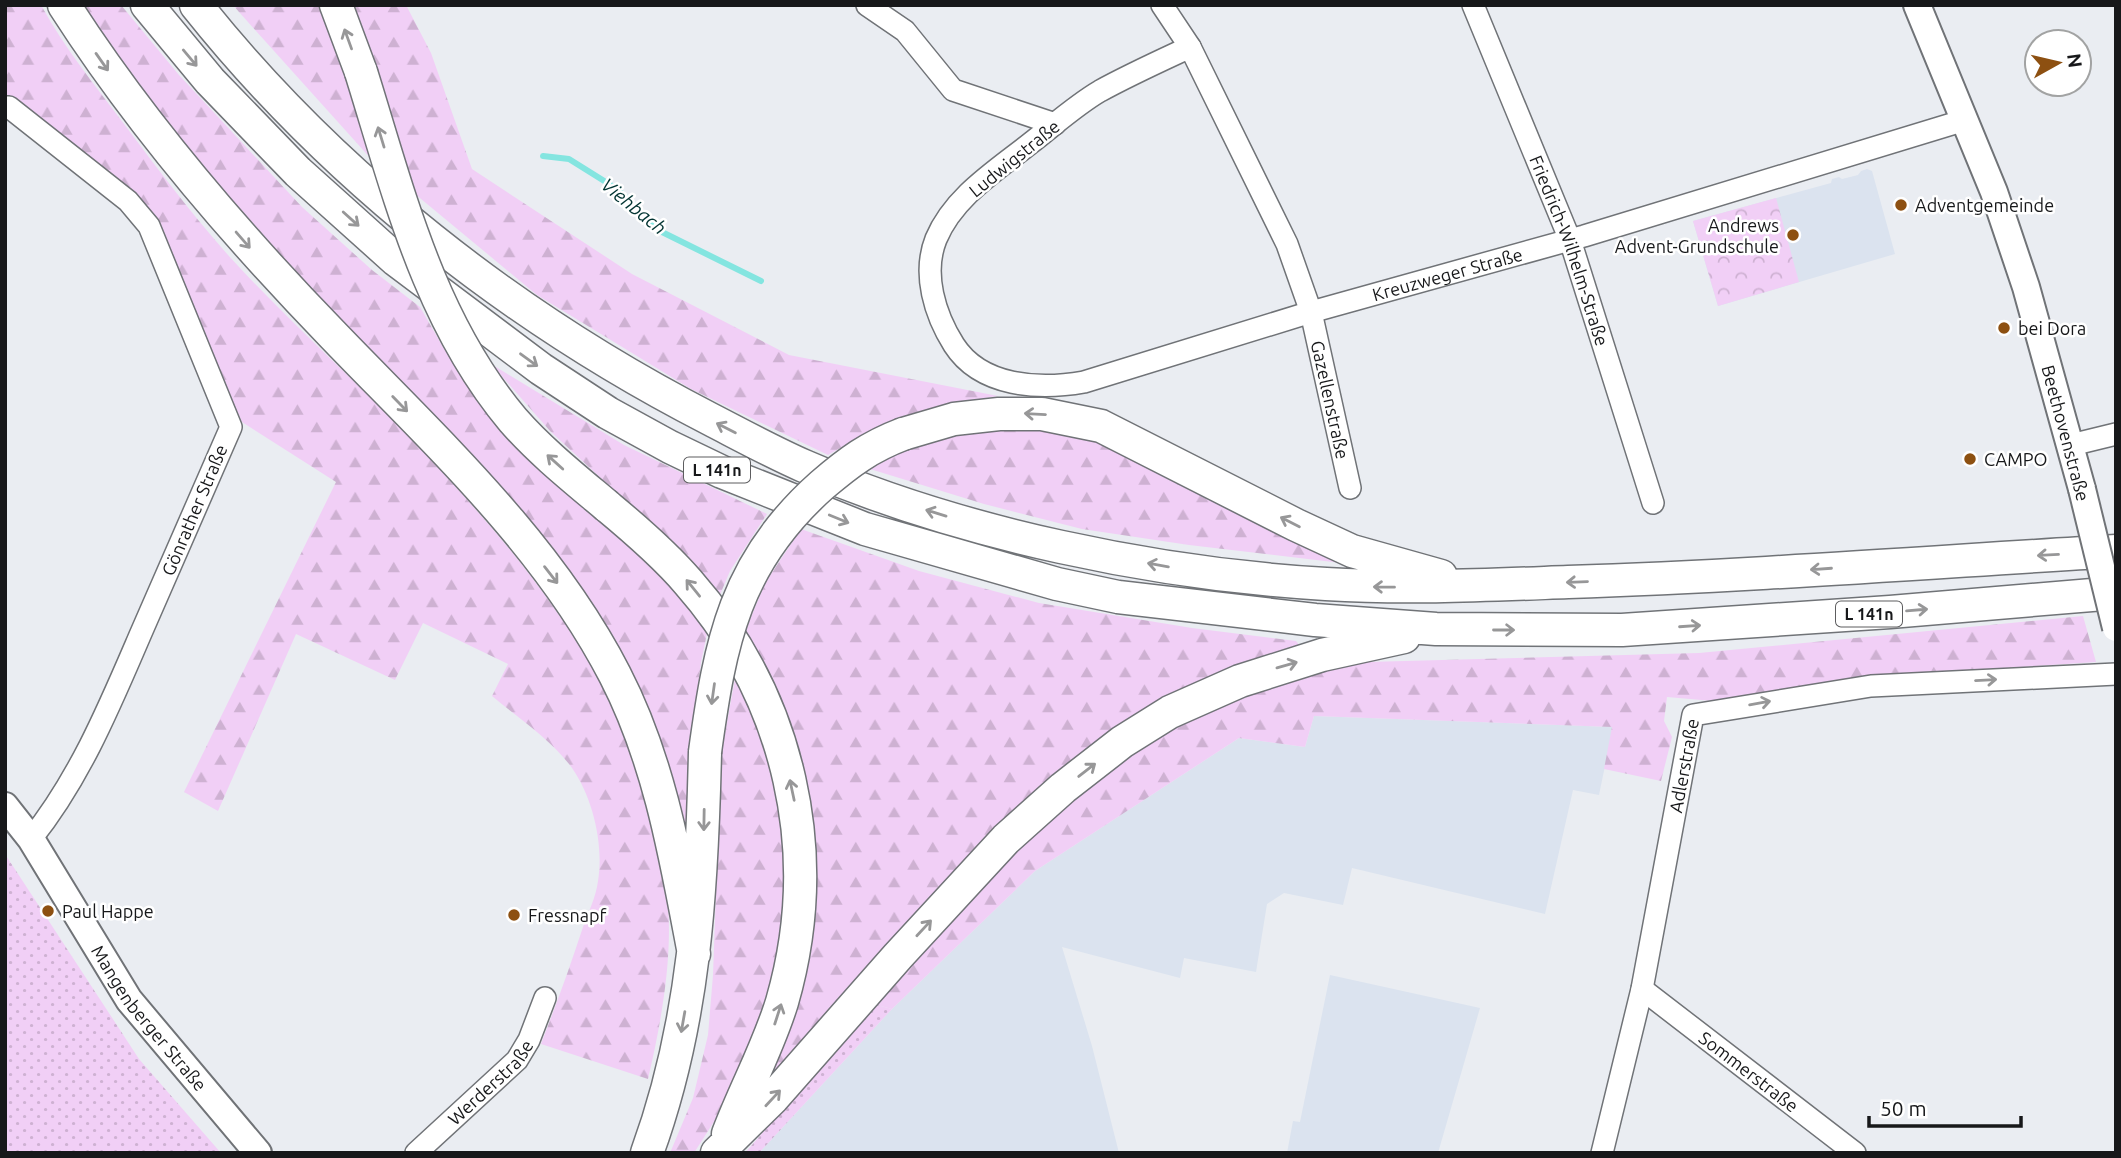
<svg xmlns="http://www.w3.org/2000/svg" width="2121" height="1158" font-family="Ubuntu,sans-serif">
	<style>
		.built { fill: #dbe3ef }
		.grass { fill: url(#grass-dots) }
		.forest { fill: url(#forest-firs) }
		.park { fill: url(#park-crowns) }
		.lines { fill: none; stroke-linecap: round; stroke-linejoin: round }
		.stream { stroke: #84e5e0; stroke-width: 6 }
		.minor-casing { stroke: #707377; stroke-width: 24 }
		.major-casing { stroke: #707377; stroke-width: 30 }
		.highway-casing { stroke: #707377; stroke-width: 35 }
		.minor { stroke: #fff; stroke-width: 21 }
		.major { stroke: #fff; stroke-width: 26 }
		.highway { stroke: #fff; stroke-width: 32 }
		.major-bridge-casing { stroke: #707377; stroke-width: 30; stroke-linecap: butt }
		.highway-bridge-casing { stroke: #707377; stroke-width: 35; stroke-linecap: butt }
		.major-bridge { stroke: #fff; stroke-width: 26 }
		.highway-bridge { stroke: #fff; stroke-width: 32 }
		.oneway { stroke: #979798 }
		.poi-dot { fill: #8d5011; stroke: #fff; stroke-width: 2.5 }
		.labels { text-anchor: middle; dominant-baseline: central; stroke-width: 5; stroke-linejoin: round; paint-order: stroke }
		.shield { fill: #fff; stroke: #5d5d5f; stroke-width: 2 }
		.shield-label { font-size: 16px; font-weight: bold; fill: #17181a }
		.street-label { font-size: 18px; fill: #17181a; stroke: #fff }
		.poi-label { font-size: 18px; fill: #17181a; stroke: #fff; text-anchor: start }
		.water-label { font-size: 19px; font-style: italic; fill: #023432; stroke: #fff }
	</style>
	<defs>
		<pattern id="grass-dots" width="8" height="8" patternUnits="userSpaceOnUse" patternTransform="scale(1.75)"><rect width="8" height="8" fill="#f1cff6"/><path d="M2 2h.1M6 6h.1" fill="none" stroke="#ceb1d2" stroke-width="1.8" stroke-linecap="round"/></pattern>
		<pattern id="forest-firs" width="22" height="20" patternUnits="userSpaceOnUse" patternTransform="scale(1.75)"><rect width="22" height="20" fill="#f1cff6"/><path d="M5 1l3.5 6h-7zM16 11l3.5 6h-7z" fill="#ceb1d2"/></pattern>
		<pattern id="park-crowns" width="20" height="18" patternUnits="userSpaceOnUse" patternTransform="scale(1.75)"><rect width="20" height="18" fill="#f1cff6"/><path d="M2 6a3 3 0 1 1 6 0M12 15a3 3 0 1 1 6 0" fill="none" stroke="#ceb1d2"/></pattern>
	</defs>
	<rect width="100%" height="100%" fill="#eaedf2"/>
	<path class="built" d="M1867 169 1872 171 1895 254 1718 306 1693 221 1831 183 1832 179 1839 177 1842 179 1858 175 1861 171Z
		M1314 716 1613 727 1599 795 1573 790 1545 914 1352 868 1343 905 1284 893 1267 904 1256 972 1184 958 1180 978 1062 947 1092 1046 1119 1153H759L892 1009 1035 871 1239 738 1305 747Z
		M1330 975 1480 1008 1438 1153H1287L1293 1121 1300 1122Z"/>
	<path class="grass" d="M5 854 139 1059 221 1153H5Z
		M873 1004 892 1009 759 1153H745Z"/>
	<path class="forest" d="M5 5H41C65 49 97 88 127 128 159 171 192 214 228 255 284 317 348 373 406 434 477 508 548 587 598 678 633 741 656 815 666 887 675 948 662 1019 648 1079L541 1044C556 1005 570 967 583 927 588 913 596 897 598 881 604 845 593 798 572 768 552 740 518 718 492 696L508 664 423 623 395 680 296 634 218 811 184 792 336 482 242 422 153 222 5 102Z
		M78 5H121L179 75 302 207 372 270 420 307 443 347 498 423 593 508 709 624 701 662 691 749 690 862 518 507 451 433 256 232 195 164Z
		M233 5H325L373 161 239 12Z
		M354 5H406L431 53 472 169 632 274 789 355 998 396C930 407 888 420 828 455L691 389 537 295 415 194 377 67Z
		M491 364 624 445 767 514 730 571 719 597 687 558 550 431Z
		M987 428 1043 430 1096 439 1358 565 1189 545 1082 529 984 504 870 469 908 448Z
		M801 529 919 571 1039 603 1192 628 1296 641 1300 646 1133 723 767 1087 803 777 792 731 778 695 744 634 765 583Z
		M2083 616 2096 662 1875 677 1713 701 1667 697 1664 721 1672 737 1661 781 1604 769 1612 727 1314 716 1305 747 1239 738 1035 871 892 1009 873 1004 1005 855 1073 797 1194 711 1306 672 1367 662 1699 653Z
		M737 668 759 717 785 821V936L770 1006 738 1084 694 1153H670L693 1098 708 1035 713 975 721 755Z"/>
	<path class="park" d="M1776 198 1799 282 1718 306 1693 221Z"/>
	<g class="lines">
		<path class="stream" d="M543 156 569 159 617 189 662 232 761 281"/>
		<defs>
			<g id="minor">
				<path d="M867 5 905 31 953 90 1055 124"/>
				<path id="s1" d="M1162 5 1190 47 1287 244 1311 312 1350 488"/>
				<path id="s2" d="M1473 5 1570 240 1653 503"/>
				<path id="s3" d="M1190 47C1160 61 1129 75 1100 91 1076 105 1054 125 1032 142 997 170 954 196 936 239 922 274 935 315 954 345 981 387 1039 390 1084 382L1311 312 1584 236 1965 120"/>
				<path d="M5 107H9L128 201 149 226 231 427C201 495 171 564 141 633 110 705 80 778 31 839"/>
				<path d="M2071 445 2116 434"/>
				<path id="s4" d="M1642 989 1855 1153"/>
				<path id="s5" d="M416 1153 517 1060 529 1040 545 998"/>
				<path id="s6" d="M1602 1153 1642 989 1693 715 1871 686 2116 674"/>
			</g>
			<g id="major">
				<path d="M1917 5 1994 192 2026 287 2082 489"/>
				<path id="s7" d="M5 806 31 839 129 1000 258 1153"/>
			</g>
			<path id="highway" d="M64 5C141 125 234 233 333 335 434 440 547 543 615 675 660 762 676 859 694 954
				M147 5 210 81 298 172 396 260 541 369 608 413 670 447 722 472 865 529 1057 584 1118 597 1315 620 1436 629 1622 630 1890 612 2116 593
				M196 5C333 177 515 319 710 419 741 435 772 452 804 466 961 534 1156 574 1326 584 1407 589 1488 585 1568 582 1751 576 1933 562 2116 551
				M336 5 361 72
				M903 434 954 419 999 414H1042L1101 426 1296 525 1352 551 1441 576
				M607 506C636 530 664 554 688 582 790 698 825 853 782 1002 768 1048 745 1089 728 1134
				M647 1153C695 1022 702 889 705 752
				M717 1153 773 1098 898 956 1006 839 1063 788 1122 742 1170 712 1240 681 1322 655 1404 637"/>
		</defs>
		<use href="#minor" class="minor-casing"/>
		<use href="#major" class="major-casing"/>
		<use href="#highway" class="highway-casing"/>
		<use href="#minor" class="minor"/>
		<use href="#major" class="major"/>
		<use href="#highway" class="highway"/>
		<defs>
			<path id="major-bridge" d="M2082 489 2116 628"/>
			<path id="highway-bridge" d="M361 72C399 194 429 320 513 420 541 452 575 479 607 506
				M705 752C720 642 735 562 822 485 849 462 869 447 903 434"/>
		</defs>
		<use href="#major-bridge" class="major-bridge-casing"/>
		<use href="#highway-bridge" class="highway-bridge-casing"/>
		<use href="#major-bridge" class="major-bridge"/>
		<use href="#highway-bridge" class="highway-bridge"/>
	</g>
	<defs><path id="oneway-shaft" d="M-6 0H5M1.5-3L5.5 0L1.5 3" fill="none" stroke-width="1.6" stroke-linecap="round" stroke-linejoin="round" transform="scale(1.75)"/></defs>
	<g class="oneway">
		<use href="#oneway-shaft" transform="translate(348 39) rotate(-110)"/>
		<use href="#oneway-shaft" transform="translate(190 58) rotate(50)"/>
		<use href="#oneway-shaft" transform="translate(102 62) rotate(55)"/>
		<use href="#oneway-shaft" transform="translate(381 137) rotate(-107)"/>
		<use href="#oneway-shaft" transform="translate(351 219) rotate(42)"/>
		<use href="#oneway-shaft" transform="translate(243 240) rotate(49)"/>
		<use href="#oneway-shaft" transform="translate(529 360) rotate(36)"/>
		<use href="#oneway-shaft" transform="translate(400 404) rotate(46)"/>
		<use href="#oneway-shaft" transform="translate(1035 414) rotate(-177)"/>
		<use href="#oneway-shaft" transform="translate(726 428) rotate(-153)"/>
		<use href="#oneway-shaft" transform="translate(555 462) rotate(-138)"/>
		<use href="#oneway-shaft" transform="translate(936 513) rotate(-163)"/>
		<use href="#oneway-shaft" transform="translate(839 519) rotate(22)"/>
		<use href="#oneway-shaft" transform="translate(1290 522) rotate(-153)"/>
		<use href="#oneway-shaft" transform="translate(2048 555) rotate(177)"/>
		<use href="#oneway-shaft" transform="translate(1158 565) rotate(-170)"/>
		<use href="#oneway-shaft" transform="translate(1821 569) rotate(176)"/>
		<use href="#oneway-shaft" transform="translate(551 575) rotate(52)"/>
		<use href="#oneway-shaft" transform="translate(1577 582) rotate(178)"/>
		<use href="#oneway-shaft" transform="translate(1384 587) rotate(-179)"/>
		<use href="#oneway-shaft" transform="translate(693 588) rotate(-129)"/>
		<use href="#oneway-shaft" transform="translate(1917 610) rotate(-5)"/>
		<use href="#oneway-shaft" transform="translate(1690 626) rotate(-4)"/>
		<use href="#oneway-shaft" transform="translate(1504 630)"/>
		<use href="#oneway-shaft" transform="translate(1287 665) rotate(-16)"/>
		<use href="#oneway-shaft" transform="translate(1986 680) rotate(-3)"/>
		<use href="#oneway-shaft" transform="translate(713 694) rotate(98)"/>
		<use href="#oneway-shaft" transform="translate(1760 703) rotate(-10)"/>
		<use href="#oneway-shaft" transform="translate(1087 770) rotate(-38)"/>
		<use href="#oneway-shaft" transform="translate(792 790) rotate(-102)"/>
		<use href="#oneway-shaft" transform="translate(704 820) rotate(91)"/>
		<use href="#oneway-shaft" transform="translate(924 928) rotate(-47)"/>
		<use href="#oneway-shaft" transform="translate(778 1014) rotate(-72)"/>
		<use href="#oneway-shaft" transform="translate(683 1022) rotate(100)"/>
		<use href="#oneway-shaft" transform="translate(773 1098) rotate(-47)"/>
	</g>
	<g class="poi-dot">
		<circle cx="1901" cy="205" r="7"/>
		<circle cx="1793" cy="235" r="7"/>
		<circle cx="2004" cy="328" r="7"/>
		<circle cx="1970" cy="459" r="7"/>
		<circle cx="48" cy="911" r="7"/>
		<circle cx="514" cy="915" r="7"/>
	</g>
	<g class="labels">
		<g class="shield">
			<rect x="684" y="457.5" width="66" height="25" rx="5"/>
			<rect x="1836" y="601.5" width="66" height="25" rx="5"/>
		</g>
		<g class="shield-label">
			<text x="717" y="470">L 141n</text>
			<text x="1869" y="614">L 141n</text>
		</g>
		<g class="street-label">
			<text transform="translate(1014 158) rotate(-39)">Ludwigstraße</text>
			<text stroke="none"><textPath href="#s2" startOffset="264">Friedrich-Wilhelm-Straße</textPath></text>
			<text stroke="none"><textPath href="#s3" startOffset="957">Kreuzweger Straße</textPath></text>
			<text stroke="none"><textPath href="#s1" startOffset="432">Gazellenstraße</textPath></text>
			<text transform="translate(2066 433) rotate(75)">Beethovenstraße</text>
			<text transform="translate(194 510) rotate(-67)">Gönrather Straße</text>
			<text stroke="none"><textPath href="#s6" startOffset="396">Adlerstraße</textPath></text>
			<text stroke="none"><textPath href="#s7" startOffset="257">Mangenberger Straße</textPath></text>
			<text stroke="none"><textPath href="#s4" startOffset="135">Sommerstraße</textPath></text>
			<text stroke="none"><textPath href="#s5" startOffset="103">Werderstraße</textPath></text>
		</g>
		<g class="poi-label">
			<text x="1915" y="205">Adventgemeinde</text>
			<text x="1779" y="225" text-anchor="end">Andrews<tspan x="1779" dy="21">Advent-Grundschule</tspan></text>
			<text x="2018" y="328">bei Dora</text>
			<text x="1984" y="459">CAMPO</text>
			<text x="62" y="911">Paul Happe</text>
			<text x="528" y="915">Fressnapf</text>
		</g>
		<g class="water-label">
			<text transform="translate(634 206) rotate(39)">Viehbach</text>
		</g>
	</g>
	<rect width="2121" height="1158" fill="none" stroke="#17181a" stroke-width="14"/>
	<g transform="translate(2058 63) rotate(82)"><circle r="33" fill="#ffffff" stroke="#a2a3a3" stroke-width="2"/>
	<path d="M0-5L12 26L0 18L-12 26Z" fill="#8d5011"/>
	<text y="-10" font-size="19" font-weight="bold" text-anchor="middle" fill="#17181a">N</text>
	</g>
	<path d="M1869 1116v10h152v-10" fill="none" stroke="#17181a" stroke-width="3.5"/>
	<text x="1880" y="1116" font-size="21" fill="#17181a" stroke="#ffffff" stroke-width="5" paint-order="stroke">50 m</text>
</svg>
